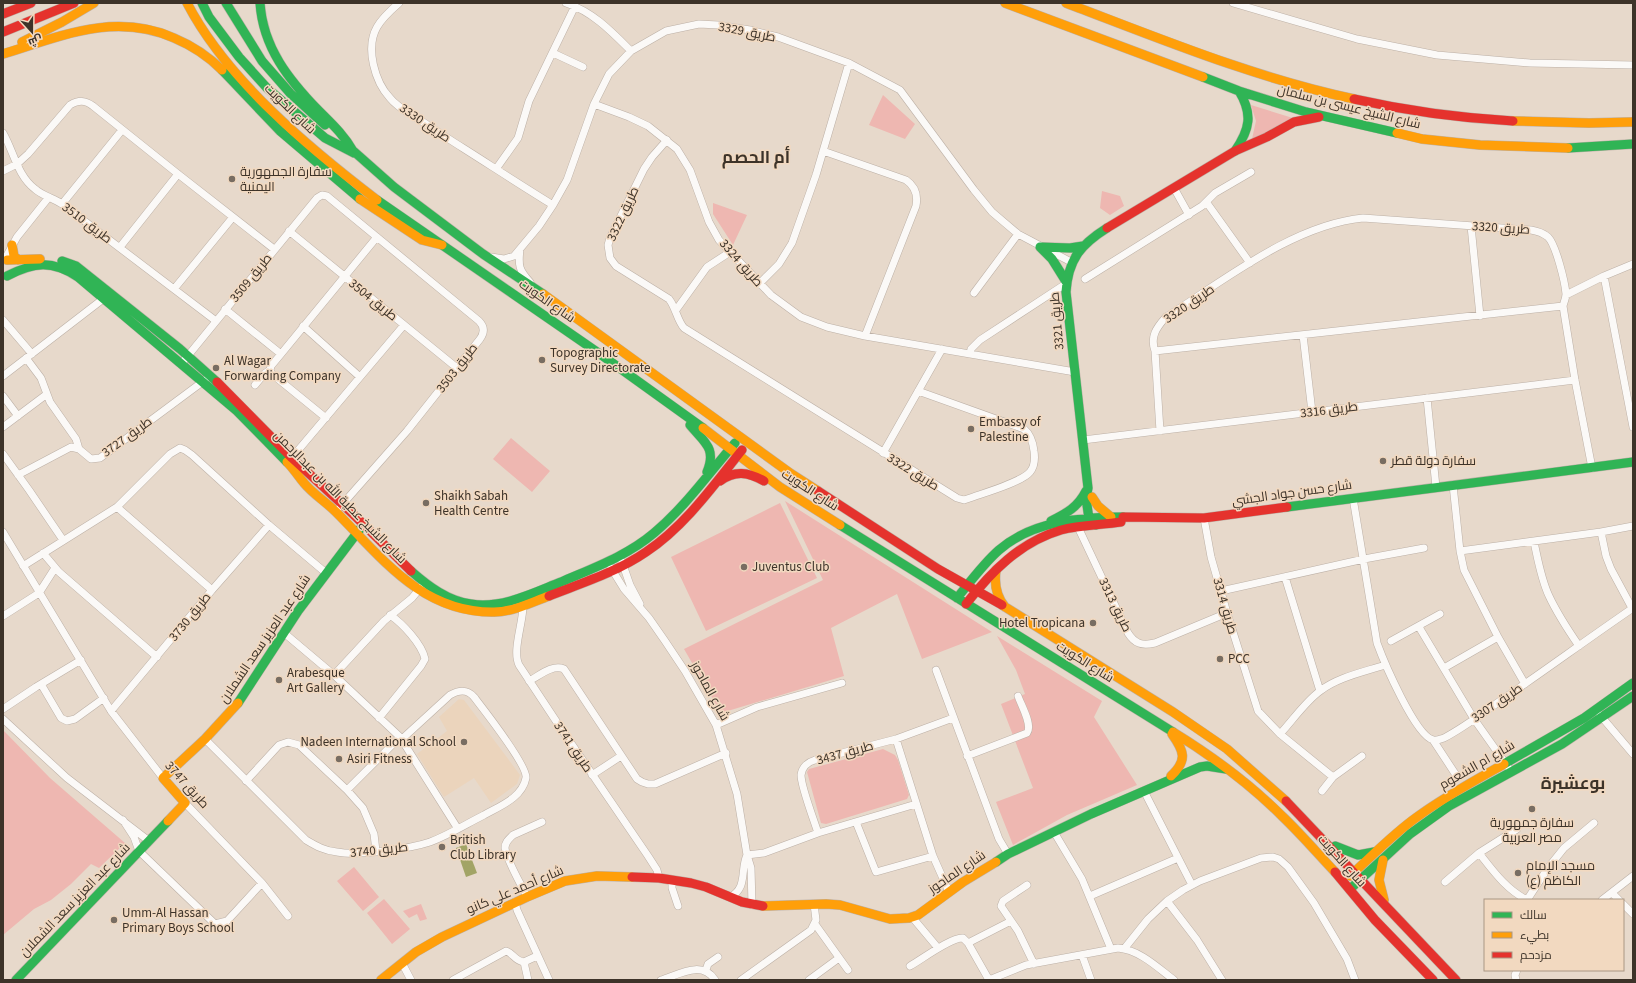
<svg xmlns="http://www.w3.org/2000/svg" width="1636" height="983" font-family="'Source Sans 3',Cairo,sans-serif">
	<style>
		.built { fill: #ebd4bc }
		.green { fill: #eeb7b1 }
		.water { fill: #a2a466 }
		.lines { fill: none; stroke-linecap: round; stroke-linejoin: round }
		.street-casing { stroke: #bcb0a6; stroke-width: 8 }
		.fast-casing { stroke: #bcb0a6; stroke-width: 10 }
		.slow-casing { stroke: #bcb0a6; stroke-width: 10 }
		.jam-casing { stroke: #bcb0a6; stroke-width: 10 }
		.street { stroke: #fbf9f7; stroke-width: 7 }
		.fast { stroke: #30b455; stroke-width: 9 }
		.slow { stroke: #ff9f0a; stroke-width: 9 }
		.jam { stroke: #e5322d; stroke-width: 9 }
		.poi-dot { fill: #786d62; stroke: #f2d9c0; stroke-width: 1.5 }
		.labels { text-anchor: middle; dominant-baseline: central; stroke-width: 3; stroke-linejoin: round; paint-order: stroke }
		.street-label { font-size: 13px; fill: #3d3329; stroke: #f2d9c0 }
		.poi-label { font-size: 13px; fill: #3d3329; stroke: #f2d9c0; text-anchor: start }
		.district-label { font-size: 17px; font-weight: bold; fill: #3d3329; stroke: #f2d9c0 }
	</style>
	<rect width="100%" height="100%" fill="#e7d9cb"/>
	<path class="built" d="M459 699 464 700 520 775 517 784 491 803 474 778 444 797 417 754 447 731 439 717Z"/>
	<path class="green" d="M883 95 915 124 905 139 869 125Z
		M1251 105 1296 119 1252 139 1256 121Z
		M1102 191 1120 196 1124 206 1110 215 1100 208Z
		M713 203 747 215 733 245 713 214Z
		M511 438 550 471 532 492 493 459Z
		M785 501 992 632 922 659 897 594 831 628 844 676 721 713 684 649 823 580Z
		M780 503 817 578 706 631 671 557Z
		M997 636 1102 701 1094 717 1137 785 1067 815 1013 845 996 802 1033 788 1001 704 1025 694 1016 670Z
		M3 730 50 778 125 843 99 868 91 864 71 884 51 900 34 909 3 935Z
		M883 749 895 755 898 760 909 795 907 799 826 824 821 823 807 772 809 769Z
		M354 867 379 897 363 911 337 881Z
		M384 899 410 929 392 944 367 913Z
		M421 904 427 919 420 921 417 914 409 918 403 911Z"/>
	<path class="water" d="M466 844 477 873 466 877 456 848Z"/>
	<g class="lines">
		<defs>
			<path id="street" d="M399 3C391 10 382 18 377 27 365 48 375 82 390 98 397 107 407 112 417 118 432 128 447 138 463 148 493 167 522 186 553 205
				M566 3C593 12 611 31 631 51
				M1233 3 1357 39 1437 55 1530 63 1633 65
				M553 53 583 67
				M594 104 629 117 648 126 677 149 690 170 709 222 719 240 771 295 801 317 827 327 865 336 1075 372
				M3 133C14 152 17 175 35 189 43 196 53 198 62 204L216 321
				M667 140 652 157 644 169 610 238 608 245 610 258 616 266 669 299C676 308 677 320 684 328L957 498 964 500 970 498C984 493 1022 482 1030 472 1035 466 1035 458 1034 451 1033 442 1031 435 1024 429L918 391
				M823 151 906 180C915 186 918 195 916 206L865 336
				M496 169 518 138 529 101 575 6
				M3 171 17 164 28 154 70 105C79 100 85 100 93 106L178 174 274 249
				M1174 188 1189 215
				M1207 203 1250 263
				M62 204 122 130
				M1471 226 1480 316
				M289 231 457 368
				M120 247 178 174
				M520 249C518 266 519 270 530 282
				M491 257 504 259 514 256 539 226 553 205 567 180 594 104 609 74 631 51 666 31 699 24 718 25 750 30 778 37 849 63 900 90 974 190 992 212 1018 234 1071 262
				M5 259 17 237 49 197
				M1604 276 1633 427
				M1085 279 1202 206 1215 193 1251 172
				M759 284 779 264 792 243 816 175 849 63
				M174 289 233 217
				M974 293 1018 234
				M1566 295 1604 276 1633 264
				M225 309 281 354
				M676 310 707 267 730 252
				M3 320 32 354
				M303 326 360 377
				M1303 335 1312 412
				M1155 351 1563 306
				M970 354 971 349 980 340 1067 283
				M26 358 41 378 50 402 76 439 79 449
				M182 363 317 198 322 195 327 196 479 321C484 326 485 332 480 339L407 431 340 507
				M270 370 272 374 326 418
				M3 376 103 299
				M255 385 264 374 270 370 271 366 281 354 377 237
				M3 396 18 416
				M1427 398 1436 487
				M3 427 47 394
				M1160 431 1155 351C1150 337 1156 328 1166 317 1225 280 1293 225 1363 218L1531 230C1537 231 1543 233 1548 237 1556 245 1565 282 1566 294 1566 298 1564 302 1563 306L1575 380 1592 468
				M1083 440 1575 380
				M883 453 942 349
				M3 454 29 490 63 540
				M289 461 404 325
				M18 475 71 447 79 449 91 459 100 458 205 380
				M1453 485 1460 551 1464 570 1498 637 1525 684
				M1353 498 1377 643C1384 662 1415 735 1433 740 1437 741 1441 739 1444 738 1465 727 1484 712 1503 699 1547 669 1589 638 1633 608
				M117 507 212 590
				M1204 518 1211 557 1227 613 1258 711 1280 734 1333 777
				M1077 525 1128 633C1135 644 1142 646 1155 643L1227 613
				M3 532 111 711 163 778
				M1601 532 1606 556 1611 569 1632 608
				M1534 542C1538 560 1541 579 1549 596 1557 613 1568 630 1579 646
				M1460 551 1601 532 1633 526
				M43 553 59 572 157 657
				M622 562 630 585 640 604
				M23 566 117 507 170 454 180 448 185 450 192 455 269 525 326 573
				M611 568 624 589 649 618 665 641 685 671 716 725 737 794 747 855 751 868 752 905
				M1285 577 1320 691
				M1221 591 1364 559 1424 548
				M523 606C523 623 512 651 519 665L560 727 648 856 657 870 659 878
				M3 616 39 593 55 568
				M1419 627 1474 719 1508 767
				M283 632 334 675 400 737 458 829
				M1391 641 1440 614
				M1444 668 1498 637
				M936 670 999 839 1008 854
				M334 675 384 621 412 598 421 587
				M529 681C539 676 552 664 564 669L637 779 642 782 648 784H655L726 753
				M41 684 61 718 67 721 75 719 104 698
				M3 709 36 687 81 660
				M111 711 212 590 269 525
				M1600 715 1633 754
				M379 718 421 666 425 659C422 644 402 623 390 615
				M3 719 67 778 149 841
				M716 725 757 707 842 683
				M1280 734C1293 720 1305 702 1320 691 1338 677 1364 672 1385 665
				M205 739 306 840C316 846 325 851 337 852 358 856 409 849 430 842 449 835 466 824 484 815 500 806 522 798 526 778 528 766 484 710 474 697 467 689 459 690 450 695L402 739
				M896 739 933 856 949 892
				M1433 740 1456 775
				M967 756 1027 733C1033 725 1021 705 1018 696
				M592 775 621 756
				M246 781 279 745 288 742 299 745 347 790 363 808 374 834 376 851
				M347 790 400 737
				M1144 791 1192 885
				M1322 791 1333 777 1362 756
				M185 803 262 883 288 916
				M123 820 134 837 139 851 215 924 227 921 262 883
				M856 822 876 872 933 856
				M1054 832 1082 879 1111 949
				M818 833C814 820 801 787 801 775 802 767 808 762 815 760L896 739 953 718
				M1479 853C1494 872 1506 889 1527 900L1548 868 1564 848 1594 823
				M747 855 764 853 818 833 916 804
				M672 880V888L678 906
				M1445 882 1479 853 1517 829
				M1027 885 1003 901 1001 906 1018 931 1034 964
				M1612 893 1619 900
				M1090 896 1178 858
				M527 897C522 886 506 859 505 848 505 842 509 839 513 835L542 822
				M730 897C748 888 740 870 747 855
				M1602 900 1633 876
				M1167 901 1197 940 1222 980
				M515 902 517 910 549 980
				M1623 904 1633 914
				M912 917 938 948
				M815 924 848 970
				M968 943 1011 921
				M1124 949 1148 919 1167 901 1183 890 1200 881 1261 858 1273 857 1279 859 1288 867 1314 903 1347 959 1355 980
				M1082 955 1091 980
				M524 962 537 956
				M402 963 411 980
				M910 966C921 960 951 937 963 938L968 943 989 980
				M706 970 708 964 718 957
				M453 980 506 951C513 953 515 961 524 962L528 980
				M661 980C680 974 702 960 715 980
				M741 980 811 930 816 920 814 904
				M809 980 839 958
				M989 980 1026 965 1118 948C1140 950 1158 968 1174 980
				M1516 980 1515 975 1517 970"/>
			<path id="fast" d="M202 3 209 17 239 57 267 88 325 138 354 153
				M226 3 262 61 290 93 325 125
				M260 3C263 48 289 80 319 111 332 124 344 135 353 151
				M222 70 280 131 360 199
				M1203 77 1239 91 1306 112 1397 133
				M350 148 394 187 483 254 543 294
				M1568 148 1633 144
				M1235 151C1250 129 1253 114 1239 91
				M377 200 600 354 703 428
				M1040 247 1052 259 1067 283
				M1040 247 1070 248 1083 246
				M62 261 76 266 180 349 217 382
				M7 276C34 262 52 260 78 277L237 411 287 462
				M690 425C704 442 717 448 707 472
				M1287 507 1633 462
				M1051 521C1067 513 1078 507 1086 491
				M840 525 1173 732
				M1096 525 1089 519 1086 498 1088 488 1066 292C1068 260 1080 245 1107 228
				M411 571C428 586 448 601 471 604 502 609 533 593 561 582 593 568 627 556 654 533 685 507 709 473 735 443
				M957 598C970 582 984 563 999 550 1032 521 1081 517 1123 517
				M238 703 298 611 360 529
				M1504 764 1584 718 1633 683
				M1335 846 1358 855 1374 852
				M996 862 1008 854 1091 814 1200 767 1207 766 1226 769
				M1350 889 1410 834 1449 806 1562 744 1633 696
				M16 980 168 821"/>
			<path id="slow" d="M187 3C227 80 309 148 377 200
				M1005 3 1203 77
				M1066 3C1161 39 1255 78 1354 99
				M22 42 62 22 94 3
				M3 54C61 36 115 12 174 38 193 46 208 56 222 70
				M1513 121 1589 123 1633 122
				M1397 133 1422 139 1480 145 1568 148
				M360 199 422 240 442 245
				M12 245 14 256 18 260
				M7 260 40 259
				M543 294 790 473 818 491
				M703 428 780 487 840 525
				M287 462C294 469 298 476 304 483 313 494 326 502 336 512 382 558 422 613 494 612 513 612 532 602 549 596
				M1092 497 1098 506 1111 517
				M996 570C994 584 996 596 1005 607
				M1002 605 1173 712 1227 749 1286 801
				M1173 732C1212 756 1250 784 1282 816 1301 834 1318 854 1335 872
				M1171 776C1188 760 1184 751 1172 734
				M168 821 185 803 163 778 205 739 238 703
				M1383 860 1379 880 1384 900
				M1350 876C1372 856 1393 834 1417 817 1444 797 1474 781 1504 764
				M763 906 826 904 840 905 890 919 909 918 918 915 963 882 996 862
				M381 980 416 952 442 937 527 897 565 881 597 876 632 877"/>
			<path id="jam" d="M3 14 31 3
				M3 32 74 3
				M1354 99C1407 111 1460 118 1513 121
				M1107 228 1235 151 1267 137 1294 122 1319 117
				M217 382 292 458 353 514 411 571
				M720 481C735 470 748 472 764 481
				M818 491 938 569 1002 605
				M1123 517 1204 518 1287 507
				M549 596C582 583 617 572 646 552 685 526 713 486 742 450
				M966 604C991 572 1020 542 1061 530 1080 525 1101 525 1121 522
				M1286 801 1456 980
				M1335 872 1375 920 1433 980
				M632 877 659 878 691 883 706 887 742 902 763 906"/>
		</defs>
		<use href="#street" class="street-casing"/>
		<use href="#fast" class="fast-casing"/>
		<use href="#slow" class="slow-casing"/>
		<use href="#jam" class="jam-casing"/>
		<use href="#street" class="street"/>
		<use href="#fast" class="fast"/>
		<use href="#slow" class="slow"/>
		<use href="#jam" class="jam"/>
	</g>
	<g class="poi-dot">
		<circle cx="232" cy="179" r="4"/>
		<circle cx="542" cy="360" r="4"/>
		<circle cx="216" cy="368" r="4"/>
		<circle cx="971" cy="429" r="4"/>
		<circle cx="1383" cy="461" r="4"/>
		<circle cx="426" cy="503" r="4"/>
		<circle cx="744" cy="567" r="4"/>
		<circle cx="1093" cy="623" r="4"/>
		<circle cx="1220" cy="659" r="4"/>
		<circle cx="279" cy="680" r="4"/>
		<circle cx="464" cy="742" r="4"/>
		<circle cx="339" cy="759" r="4"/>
		<circle cx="1532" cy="809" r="4"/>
		<circle cx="442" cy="847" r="4"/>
		<circle cx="1518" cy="873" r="4"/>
		<circle cx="114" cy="920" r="4"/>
	</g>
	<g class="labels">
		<g class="street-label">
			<text transform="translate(747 32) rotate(11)">طريق 3329</text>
			<text transform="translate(1349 107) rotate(14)">شارع الشيخ عيسى بن سلمان</text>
			<text transform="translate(290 109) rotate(44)">شارع الكويت</text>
			<text transform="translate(425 123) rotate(34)">طريق 3330</text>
			<text transform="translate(623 214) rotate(-65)">طريق 3322</text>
			<text transform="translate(87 223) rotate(37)">طريق 3510</text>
			<text transform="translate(1501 228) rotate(4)">طريق 3320</text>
			<text transform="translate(741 263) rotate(49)">طريق 3324</text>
			<text transform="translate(251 278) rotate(-51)">طريق 3509</text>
			<text transform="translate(373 300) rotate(39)">طريق 3504</text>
			<text transform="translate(547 301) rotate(35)">شارع الكويت</text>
			<text transform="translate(1189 304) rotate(-34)">طريق 3320</text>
			<text transform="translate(1057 321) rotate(-95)">طريق 3321</text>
			<text transform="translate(457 368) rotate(-52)">طريق 3503</text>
			<text transform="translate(1329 410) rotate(-7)">طريق 3316</text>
			<text transform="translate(127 437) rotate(-36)">طريق 3727</text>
			<text transform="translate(913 472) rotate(32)">طريق 3322</text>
			<text transform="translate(810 490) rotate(33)">شارع الكويت</text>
			<text transform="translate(1292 493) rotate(-8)">شارع حسن جواد الجشي</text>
			<text transform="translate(340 497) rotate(45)">شارع الشيخ عطية الله بن عبدالرحمن</text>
			<text transform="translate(1115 605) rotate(64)">طريق 3313</text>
			<text transform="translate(1225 606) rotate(74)">طريق 3314</text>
			<text transform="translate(190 617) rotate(-51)">طريق 3730</text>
			<text transform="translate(265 639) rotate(-56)">شارع عبد العزيز سعد الشملان</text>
			<text transform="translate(1085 662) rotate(32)">شارع الكويت</text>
			<text transform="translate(710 691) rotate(61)">شارع الماحوز</text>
			<text transform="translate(1497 703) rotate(-34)">طريق 3307</text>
			<text transform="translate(573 747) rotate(56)">طريق 3741</text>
			<text transform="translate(845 753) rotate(-15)">طريق 3437</text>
			<text transform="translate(1477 765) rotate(-30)">شارع ام الشعوم</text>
			<text transform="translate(187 785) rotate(48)">طريق 3747</text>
			<text transform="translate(379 850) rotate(-6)">طريق 3740</text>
			<text transform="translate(1342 861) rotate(48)">شارع الكويت</text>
			<text transform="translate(957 872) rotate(-34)">شارع الماحوز</text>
			<text transform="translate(515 890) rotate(-23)">شارع أحمد علي كانو</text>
			<text transform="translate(75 900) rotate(-46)">شارع عبد العزيز سعد الشملان</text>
		</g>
		<g class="poi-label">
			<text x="240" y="172">سفارة الجمهورية<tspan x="240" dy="15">اليمنية</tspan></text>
			<text x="550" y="353">Topographic<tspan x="550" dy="15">Survey Directorate</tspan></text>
			<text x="224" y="361">Al Wagar<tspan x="224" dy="15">Forwarding Company</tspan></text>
			<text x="979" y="422">Embassy of<tspan x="979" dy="15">Palestine</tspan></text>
			<text x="1391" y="461">سفارة دولة قطر</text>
			<text x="434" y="496">Shaikh Sabah<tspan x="434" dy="15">Health Centre</tspan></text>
			<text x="752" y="567">Juventus Club</text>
			<text x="1085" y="623" text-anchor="end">Hotel Tropicana</text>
			<text x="1228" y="659">PCC</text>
			<text x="287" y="673">Arabesque<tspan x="287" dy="15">Art Gallery</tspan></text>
			<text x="456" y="742" text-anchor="end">Nadeen International School</text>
			<text x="347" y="759">Asiri Fitness</text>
			<text x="1532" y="823" text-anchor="middle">سفارة جمهورية<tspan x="1532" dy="15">مصر العربية</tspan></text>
			<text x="450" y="840">British<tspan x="450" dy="15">Club Library</tspan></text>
			<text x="1526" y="866">مسجد الإمام<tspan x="1526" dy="15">الكاظم (ع)</tspan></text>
			<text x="122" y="913">Umm-Al Hassan<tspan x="122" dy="15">Primary Boys School</tspan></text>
		</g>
		<g class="district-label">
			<text x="756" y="158">أم الحصم</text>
			<text x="1573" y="784">بوعشيرة</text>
		</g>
	</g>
	<rect width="1636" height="983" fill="none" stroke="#3d3329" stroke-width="8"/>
	<rect x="1484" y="899" width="140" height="72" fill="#f2d9c0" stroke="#aa9784"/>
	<rect x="1492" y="912" width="20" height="6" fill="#30b455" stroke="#aa9784"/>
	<text x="1520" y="919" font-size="12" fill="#3d3329">سالك</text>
	<rect x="1492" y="932" width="20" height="6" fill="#ff9f0a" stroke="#aa9784"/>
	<text x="1520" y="939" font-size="12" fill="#3d3329">بطيء</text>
	<rect x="1492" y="952" width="20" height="6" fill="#e5322d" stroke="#aa9784"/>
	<text x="1520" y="959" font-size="12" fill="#3d3329">مزدحم</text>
	<g transform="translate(32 32) rotate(159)" stroke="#f2d9c0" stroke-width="3" paint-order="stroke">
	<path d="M0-3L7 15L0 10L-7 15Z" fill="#3d3329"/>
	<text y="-6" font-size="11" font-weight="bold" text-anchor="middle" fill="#3d3329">ش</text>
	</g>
</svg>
